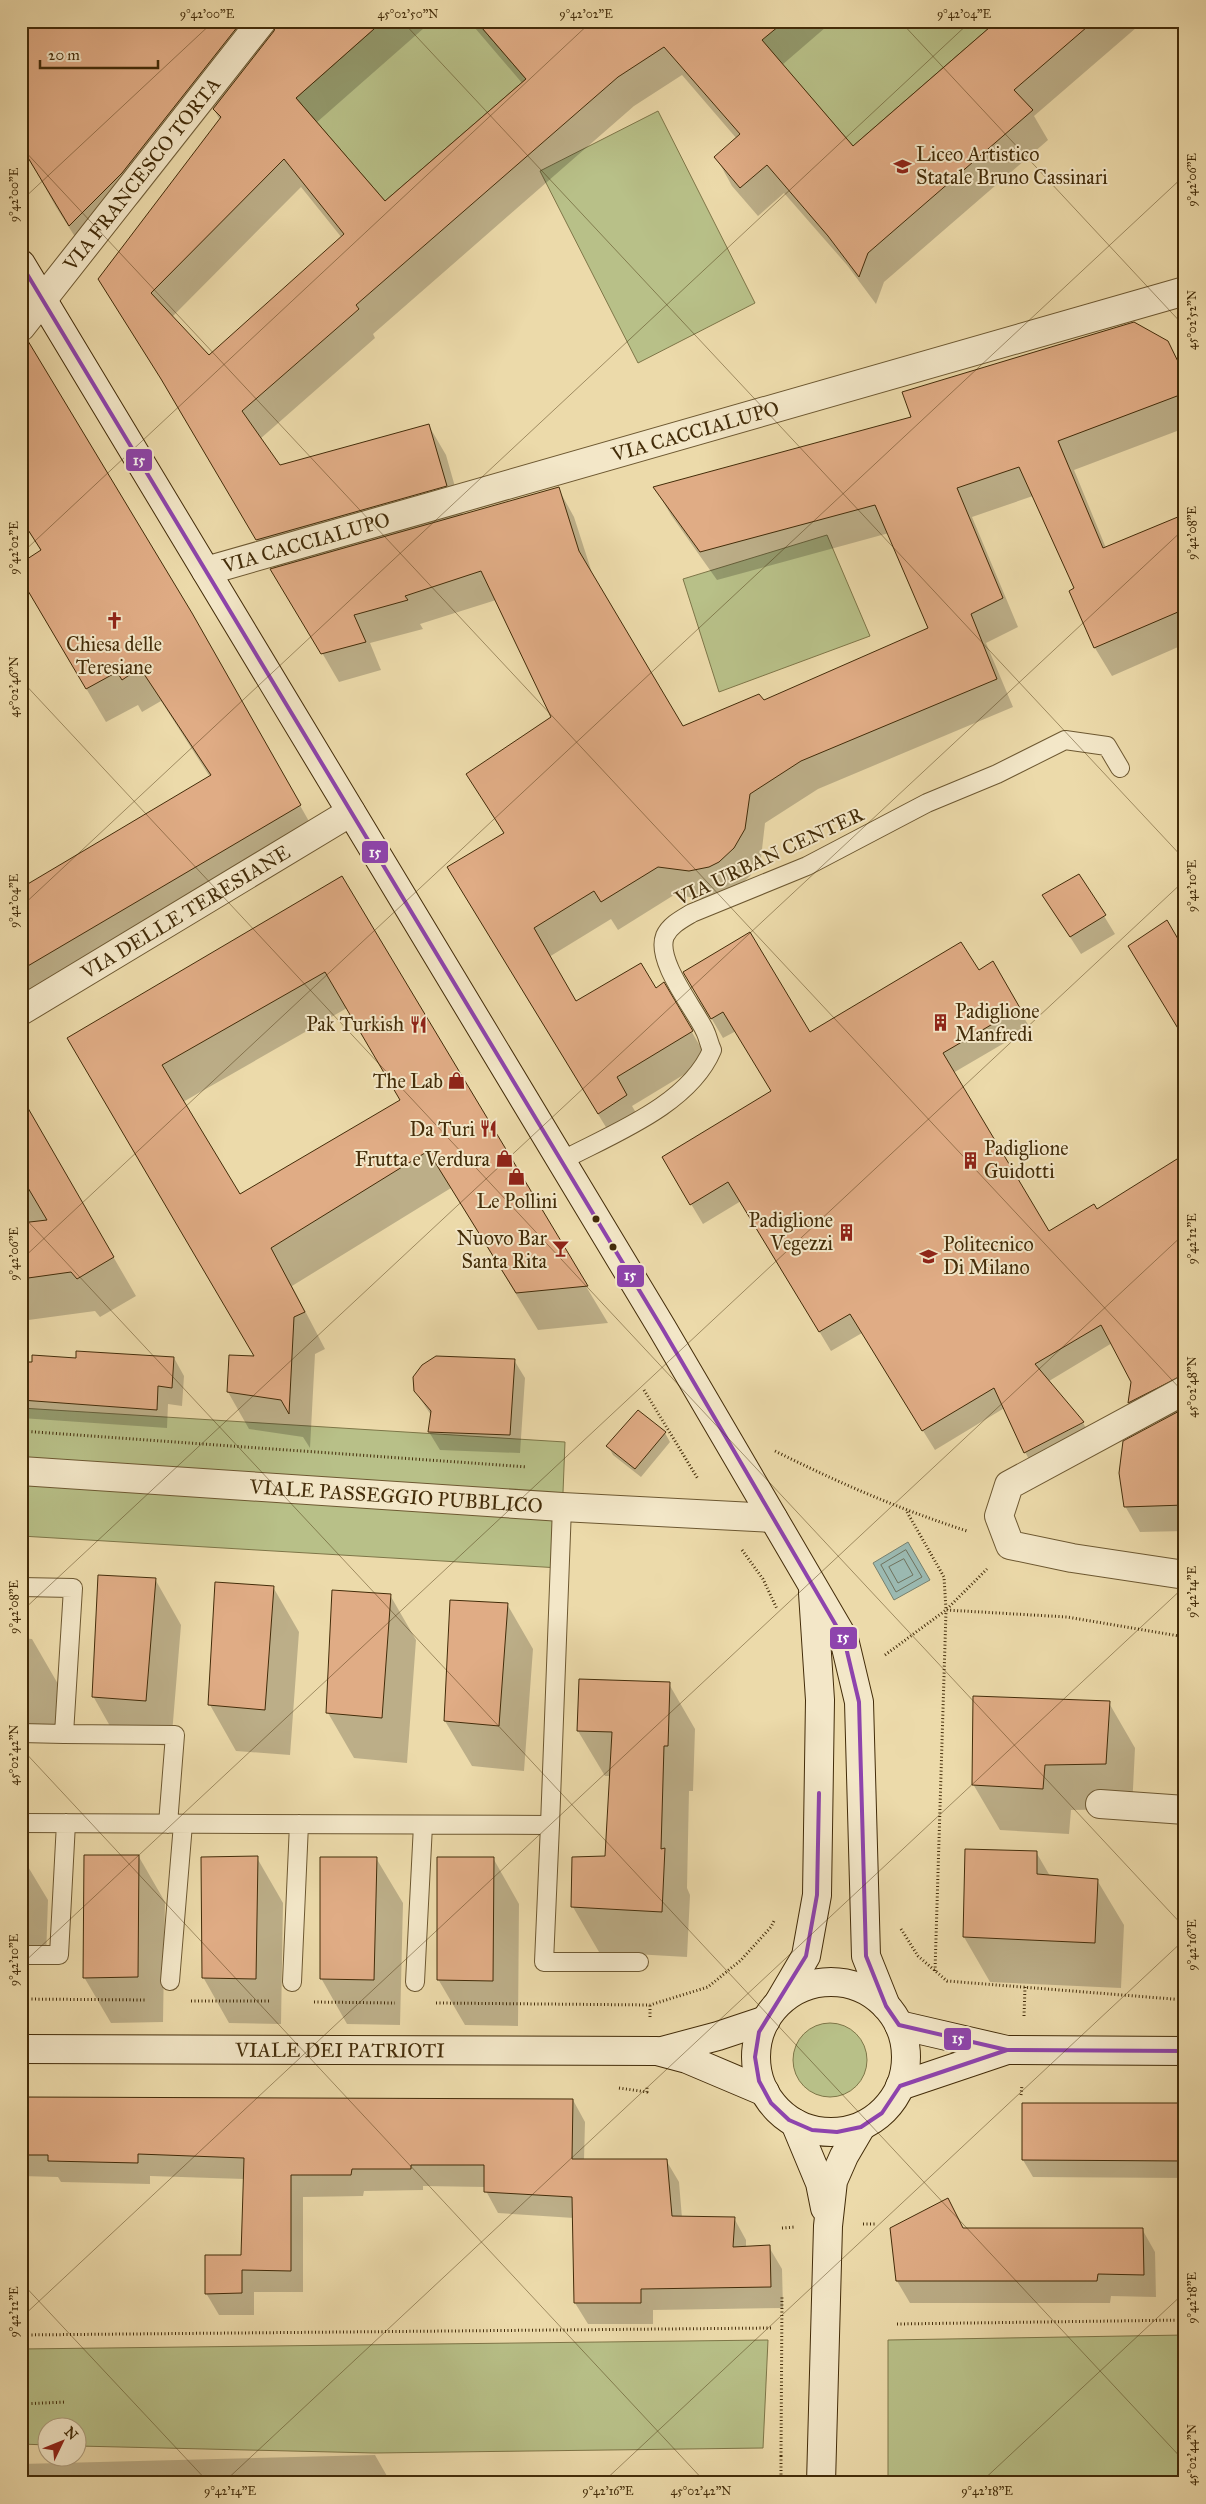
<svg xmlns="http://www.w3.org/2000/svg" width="1206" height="2504" font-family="'IM FELL Great Primer',serif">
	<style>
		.green { fill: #b8c088; stroke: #7e7648 }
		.water { fill: #9bb9b1; stroke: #78816e }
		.shadow { fill: #0003; fill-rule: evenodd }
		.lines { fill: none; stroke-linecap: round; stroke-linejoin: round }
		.shore { stroke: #6f725d; stroke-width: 1 }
		.building { fill: #e0ac85; stroke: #432c09; fill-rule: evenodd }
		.lane-casing { stroke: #6d5831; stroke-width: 20 }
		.street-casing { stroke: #6d5831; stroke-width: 30 }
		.secondary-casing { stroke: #432c09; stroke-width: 30 }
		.path { stroke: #432c09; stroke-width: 3; stroke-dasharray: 1 2.5; stroke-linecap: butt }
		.lane { stroke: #f3e7c8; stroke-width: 18 }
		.street { stroke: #f3e7c8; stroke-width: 28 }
		.secondary { stroke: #f3e7c8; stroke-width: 28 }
		.path-bridge { stroke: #432c09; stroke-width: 3; stroke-dasharray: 1 2.5; stroke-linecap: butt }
		.bus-1-casing { stroke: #f3e7c8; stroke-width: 8 }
		.bus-1 { stroke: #8e44ad; stroke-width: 4 }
		.ticks { fill: none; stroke: #432c09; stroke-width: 1; stroke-opacity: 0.45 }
		.bus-dot { fill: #432c09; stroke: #f3e7c8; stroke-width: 2 }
		.labels { text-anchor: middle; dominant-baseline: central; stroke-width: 4; stroke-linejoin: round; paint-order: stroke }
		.poi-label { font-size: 20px; fill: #432c09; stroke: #f3e7c8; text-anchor: end }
		.street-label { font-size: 20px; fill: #432c09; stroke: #f3e7c8 }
		.line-badge { stroke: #f3e7c8; stroke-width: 2 }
		.badge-label { font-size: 14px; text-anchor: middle; font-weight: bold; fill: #fff }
		.neatline { fill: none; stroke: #432c09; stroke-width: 2 }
		.ticks-label { font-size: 12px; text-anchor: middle; fill: #432c09 }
	</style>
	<rect width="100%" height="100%" fill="#ecdaaa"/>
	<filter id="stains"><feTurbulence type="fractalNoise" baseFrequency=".004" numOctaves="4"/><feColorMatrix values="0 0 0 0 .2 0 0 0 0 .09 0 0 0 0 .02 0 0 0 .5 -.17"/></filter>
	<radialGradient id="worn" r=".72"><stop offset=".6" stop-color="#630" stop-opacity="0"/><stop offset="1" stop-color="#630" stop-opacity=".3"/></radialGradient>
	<path class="green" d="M383 21H476L526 79 385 201 296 98Z
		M745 21H997L853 146Z
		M658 111 755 303 638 363 540 171Z
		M827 535 870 636 719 692 683 579Z
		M21 1408 565 1442 560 1568 21 1536Z
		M793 2060a37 37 0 1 1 74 0a37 37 0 1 1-74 0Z
		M1185 2335V2483H888V2340Z
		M768 2340 763 2448 375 2453 78 2446V2426H48L47 2445 21 2444V2349Z"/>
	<path class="water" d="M908 1542 930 1580 894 1600 873 1563Z"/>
	<path class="shadow" d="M21 21H432L316 123 384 203 522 83 469 21H833L782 65 853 148 999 21H1144L1034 116 1048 140 884 282 876 304 847 265 784 193 758 216 732 186 716 157 737 139 682 75 634 106 373 334 375 338 260 439 279 466 429 426 446 455 463 515 558 488 574 517 594 579 683 728 763 702 930 629 889 533 717 580 671 515 655 488 912 418 1167 342 1183 369 1185 368V450L1177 431 1074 470 1106 548 1185 515V644L1112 676 1095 648 1071 591 1076 589 1033 496 972 517 1018 627 986 643 1013 707 818 789 765 823 761 858 750 876 735 890 705 899 674 895 618 930 611 919 549 957 576 1003 655 989 664 984 708 1060 632 1106 642 1123 615 1142 465 896 504 834 468 774 553 717 496 600 420 624 423 629 370 643 381 670 339 682 180 408 99 279 220 120 213 108 139 202 86 254 56 207 21 144ZM301 187 342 238 209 356 172 317Z
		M21 519 211 648 319 839 21 1015V890L210 777 161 701 142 712 138 705 106 722 38 607 107 657Z
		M341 878 608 1323 538 1330 451 1188 292 1286 325 1349 315 1354 310 1448 303 1437 249 1429 228 1392 256 1357 90 1076ZM347 1008 402 1101 240 1196 183 1102Z
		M1043 895 1104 916 1115 934 1081 954Z
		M992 963 1030 1028 953 1073 1049 1233 1096 1210 1185 1299 935 1450 862 1333 831 1351 741 1201 703 1224 663 1157 773 1092 736 1031 723 1038 684 972 809 1033 978 971Z
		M21 1098 136 1296 100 1317 95 1311 21 1321Z
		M1185 1340V1531L1140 1532 1125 1506 1161 1422 1160 1420 1144 1428 1129 1403 1132 1381Z
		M174 1358 184 1376 182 1406 168 1404 167 1428 21 1418V1363Z
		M514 1360 525 1378 520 1453 440 1450 429 1432 431 1415 415 1391Z
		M1083 1423 1093 1440 1035 1470 1025 1452Z
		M665 1433 670 1442 641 1477 613 1455 608 1446Z
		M155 1579 181 1625 171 1746 119 1742 93 1696Z
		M273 1587 299 1632 290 1755 236 1751 210 1705Z
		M390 1595 416 1640 407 1763 354 1758 328 1713Z
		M507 1604 533 1649 524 1771 472 1766 445 1721Z
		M21 1638 32 1639 58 1684 54 1739 21 1736Z
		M669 1684 695 1729 693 1791H689L687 1888 690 1895 687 1957 599 1952 573 1907 606 1857 611 1776H605L578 1731Z
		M1109 1703 1135 1748 1132 1809 1071 1810 1069 1834 1000 1830 973 1784Z
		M1036 1852 1050 1876 1097 1880 1124 1925 1121 1988 990 1982 964 1937Z
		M21 1855 48 1900 46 1957 21 1956Z
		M139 1857 165 1902 163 2022 111 2023 84 1977Z
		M257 1858 283 1903 281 2024 229 2023 203 1977Z
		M376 1858 403 1903 400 2025 347 2024 321 1978Z
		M493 1858 519 1904 518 2026 465 2025 438 1979Z
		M21 2099 573 2100 585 2122 584 2160H666L679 2182 682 2218H734L746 2240V2247H769L782 2269 783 2308 653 2310V2324H588L575 2303 574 2218 498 2213 486 2191V2187L423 2186V2190L364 2191 363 2196 303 2197V2292H254V2315H219L206 2293 242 2256 244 2179 150 2176V2184L61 2182 58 2177 21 2176Z
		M1185 2104V2178L1033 2177 1023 2160Z
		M947 2199 964 2229H1142L1155 2252 1156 2297 1111 2296 1110 2303H910L897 2281Z
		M375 2455 391 2483H21V2464Z"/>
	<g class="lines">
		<path class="shore" d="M906 1550 922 1577 896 1592 881 1565Z
			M904 1559 913 1575 898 1583 889 1567Z"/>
	</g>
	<path class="building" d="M21 21H242L122 173 69 226 21 146Z
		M277 21H383L296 98 385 201 526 79 476 21H785L762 40 853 146 997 21H1094L1014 90 1033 110 868 253 859 277 828 236 767 165 740 188 714 157 740 134 664 47 618 77 356 305 359 309 242 411 280 465 429 424 447 486 256 540 161 379 98 279 221 117 213 109 274 31ZM284 159 344 234 209 355 151 293Z
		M1134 322 1168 341 1185 376V393L1058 441 1103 548 1185 514V609L1094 648 1069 591 1074 588 1019 467 957 488 1003 598 971 614 997 679 801 761 750 794 745 829 734 848 719 862 709 867 689 871 658 867 601 902 594 891 534 928 576 1001 641 963 656 988 664 982 693 1031 617 1077 627 1095 598 1114 447 867 504 833 466 774 551 717 481 571 405 596 408 600 354 615 366 642 321 654 270 569 559 487 579 551 683 726 759 694 764 700 928 628 875 505 700 552 653 487 911 417 902 392Z
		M28 341 192 613 301 805 21 970V888L211 775 140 668 122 680 117 672 86 689 21 579V563L41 550 21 519V342Z
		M1079 874 1106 915 1070 937 1042 895Z
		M342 876 588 1286 516 1293 428 1151 271 1248 305 1312 294 1317 289 1414 281 1400 227 1392 229 1355 254 1356 67 1038ZM325 972 400 1100 240 1194 162 1065Z
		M1167 920 1185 951V1040L1128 946Z
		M750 932 810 1032 961 942 979 970 993 961 1020 1008 943 1053 1049 1231 1094 1204 1097 1209 1185 1154V1374L1128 1403 1131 1382 1101 1325 1035 1364 1084 1422 1024 1453 994 1388 922 1431 850 1314 819 1332 728 1182 690 1205 662 1157 771 1091 723 1012 711 1019 683 972Z
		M21 1096 114 1257 77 1279 71 1272 21 1279V1223L47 1220 21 1176Z
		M76 1351 174 1357 172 1388 158 1386 157 1410 21 1400V1362H32V1355L76 1358Z
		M436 1356 515 1359 510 1435 428 1432 431 1411 414 1391 413 1377 422 1365Z
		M1185 1408V1505L1124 1507 1119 1473 1123 1441Z
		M638 1410 666 1432 635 1469 606 1446Z
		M98 1575 156 1578 146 1701 92 1697Z
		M215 1582 274 1586 265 1710 208 1705Z
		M332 1590 391 1594 382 1718 326 1713Z
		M450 1600 508 1603 499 1726 444 1721Z
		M579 1679 670 1682 668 1746H664L661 1849 665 1848 662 1912 571 1907 572 1857 605 1856 612 1732 577 1731Z
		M973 1696 1110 1701 1106 1764 1045 1765 1043 1789 972 1785Z
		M965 1849 1037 1851V1874L1098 1879 1095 1943 963 1937Z
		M84 1855H139L138 1977 83 1978Z
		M258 1856 256 1979 202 1978 201 1857Z
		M320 1857H377L374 1980 320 1979Z
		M437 1857H494L493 1981 437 1980Z
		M21 2097 573 2099 572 2159H667L672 2216 735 2217 733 2247 770 2245 771 2287 641 2289V2303H574L572 2197 484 2192V2165H411V2169H352L351 2175H291V2271L242 2270V2293L205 2294V2255H241L244 2158 138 2154V2163L48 2161V2155H21Z
		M1022 2103H1185V2161L1022 2160Z
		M948 2198 963 2228H1143L1144 2275 1098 2274 1097 2281H896L890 2228Z"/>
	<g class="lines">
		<defs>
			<path id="lane" d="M561 1161C612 1134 689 1105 712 1050 709 1044 708 1037 705 1031 695 1009 655 961 665 936 670 925 682 919 692 913L807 866 927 803 997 774 1065 740 1107 746 1120 768
				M21 1587 73 1588 64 1734 21 1733
				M64 1734 175 1735 168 1824
				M21 1823 550 1825 562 1507
				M550 1825 544 1962H639
				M21 1955H59L66 1823
				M170 1981 183 1824
				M292 1982 299 1824
				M415 1982 423 1825"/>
			<g id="street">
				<path id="s1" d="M21 327 262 21"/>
				<path id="s2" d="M206 571 1185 291"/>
				<path id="s3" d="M21 1011 351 812"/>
				<path d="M1185 1390 1009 1485 999 1516 1010 1545 1072 1558 1185 1575"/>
				<path id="s4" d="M21 1471 562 1507 773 1518"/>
				<path d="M1100 1804 1185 1810"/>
			</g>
			<g id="secondary">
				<path d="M21 264 662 1328 844 1639 859 1702 866 1956 886 2006"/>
				<circle cx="831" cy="2057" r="75"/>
				<path d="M779 2002 806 1956 817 1895 820 1700 813 1593"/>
				<path d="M899 2025 1007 2050 1185 2051"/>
				<path id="s5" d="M21 2049 657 2051 687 2059 765 2092"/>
				<path d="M662 2051 718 2036 766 2020"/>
				<path d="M900 2086 1007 2050"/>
				<path d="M795 2123 820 2183 825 2208"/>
				<path d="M821 2483 828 2226 833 2181 844 2156 861 2127"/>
			</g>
		</defs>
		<use href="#lane" class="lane-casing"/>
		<use href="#street" class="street-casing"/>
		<use href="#secondary" class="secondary-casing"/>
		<path class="path" d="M644 1390 698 1479
			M21 1431 527 1467
			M775 1451C839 1483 899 1509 967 1531
			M907 1512 944 1577 946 1610 1067 1617 1185 1637
			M742 1550 763 1579 777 1609
			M885 1655 946 1610 987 1569
			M901 1929 918 1956 947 1981 1185 2000
			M935 1971 946 1611
			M21 1999 147 2000
			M191 2001H270
			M314 2002 395 2003
			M436 2003 650 2005 708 1987 741 1960 771 1927 775 1919
			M1024 2016 1025 1987
			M650 2017V2005
			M619 2088 647 2092V2086
			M1021 2095 1022 2085
			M863 2224H875
			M782 2228 795 2227
			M897 2324 1185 2320
			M21 2335 771 2328
			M21 2404 66 2402
			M781 2456V2483"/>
		<use href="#lane" class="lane"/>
		<use href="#street" class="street"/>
		<use href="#secondary" class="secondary"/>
		<path class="path-bridge" d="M781 2456 782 2295"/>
		<defs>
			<path id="bus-1" d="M21 264 662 1328 844 1639 859 1702 866 1956 886 2006 899 2025 1007 2050 1185 2051
				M819 1793 817 1895 806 1956 759 2032 755 2057 759 2081 771 2103 789 2120 812 2130 837 2132 861 2127 882 2113 900 2086 1007 2050"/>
		</defs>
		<use href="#bus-1" class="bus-1-casing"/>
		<use href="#bus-1" class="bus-1"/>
	</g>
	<path class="ticks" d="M402 21 1185 860M900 21 1185 327M21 147 1185 1394M21 201 214 21M21 554 592 21M21 680 1185 1928M21 907 971 21M21 1214 1185 2462M21 1260 1185 175M21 1612 1185 528M21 1748 706 2483M21 1965 1185 880M21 2282 209 2483M21 2318 1185 1233M223 2483 1185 1586M602 2483 1185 1939M980 2483 1185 2292"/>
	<defs>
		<symbol id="school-bare" viewBox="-9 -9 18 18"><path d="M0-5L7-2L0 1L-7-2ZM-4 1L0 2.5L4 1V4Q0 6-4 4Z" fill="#8f2418" stroke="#f3e7c8" stroke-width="2.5" paint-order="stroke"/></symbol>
		<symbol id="church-bare" viewBox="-9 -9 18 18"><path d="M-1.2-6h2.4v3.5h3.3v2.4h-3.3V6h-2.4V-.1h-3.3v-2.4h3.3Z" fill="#8f2418" stroke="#f3e7c8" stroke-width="2.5" paint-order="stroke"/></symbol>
		<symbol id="building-bare" viewBox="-9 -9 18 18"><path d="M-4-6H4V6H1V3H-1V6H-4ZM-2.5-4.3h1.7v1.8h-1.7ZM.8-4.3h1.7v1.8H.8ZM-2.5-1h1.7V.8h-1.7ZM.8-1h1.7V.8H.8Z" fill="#8f2418" stroke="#f3e7c8" stroke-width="2.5" paint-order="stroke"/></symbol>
		<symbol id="restaurant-bare" viewBox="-9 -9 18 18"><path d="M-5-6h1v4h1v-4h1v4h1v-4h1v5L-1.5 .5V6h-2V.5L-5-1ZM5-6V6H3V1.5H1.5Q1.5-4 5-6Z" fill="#8f2418" stroke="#f3e7c8" stroke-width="2.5" paint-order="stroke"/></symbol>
		<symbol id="shop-bare" viewBox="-9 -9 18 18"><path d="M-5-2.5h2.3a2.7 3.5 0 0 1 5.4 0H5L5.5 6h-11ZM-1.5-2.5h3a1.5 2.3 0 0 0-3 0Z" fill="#8f2418" stroke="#f3e7c8" stroke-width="2.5" paint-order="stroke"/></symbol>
		<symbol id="bar-bare" viewBox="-9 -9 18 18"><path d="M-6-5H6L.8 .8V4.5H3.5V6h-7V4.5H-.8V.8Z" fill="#8f2418" stroke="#f3e7c8" stroke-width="2.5" paint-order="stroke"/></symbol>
		<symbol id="university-bare" viewBox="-9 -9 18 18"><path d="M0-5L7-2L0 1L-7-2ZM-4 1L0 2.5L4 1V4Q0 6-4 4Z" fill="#8f2418" stroke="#f3e7c8" stroke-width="2.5" paint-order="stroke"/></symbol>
	</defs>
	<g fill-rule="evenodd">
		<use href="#school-bare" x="890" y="154" width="25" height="25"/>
		<use href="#church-bare" x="102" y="608" width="25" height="25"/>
		<use href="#building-bare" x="928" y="1010" width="25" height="25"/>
		<use href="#restaurant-bare" x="406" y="1012" width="25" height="25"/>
		<use href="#shop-bare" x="444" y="1068" width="25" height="25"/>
		<use href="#restaurant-bare" x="476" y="1116" width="25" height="25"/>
		<use href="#shop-bare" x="492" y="1146" width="25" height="25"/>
		<use href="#building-bare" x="958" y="1148" width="25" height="25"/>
		<use href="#shop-bare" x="504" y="1164" width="25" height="25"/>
		<use href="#building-bare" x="834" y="1220" width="25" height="25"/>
		<use href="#bar-bare" x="548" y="1236" width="25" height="25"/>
		<use href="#university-bare" x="916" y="1244" width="25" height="25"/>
	</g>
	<g class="bus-dot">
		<circle cx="596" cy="1219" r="4.5"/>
		<circle cx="613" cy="1247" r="4.5"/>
	</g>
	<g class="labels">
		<g class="poi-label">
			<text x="916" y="154" text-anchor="start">Liceo Artistico<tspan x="916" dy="23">Statale Bruno Cassinari</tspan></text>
			<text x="114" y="644" text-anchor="middle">Chiesa delle<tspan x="114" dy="23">Teresiane</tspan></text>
			<text x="955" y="1011" text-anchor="start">Padiglione<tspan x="955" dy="23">Manfredi</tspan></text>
			<text x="404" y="1024">Pak Turkish</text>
			<text x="443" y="1081">The Lab</text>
			<text x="475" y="1129">Da Turi</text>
			<text x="984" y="1148" text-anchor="start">Padiglione<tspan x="984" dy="23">Guidotti</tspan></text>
			<text x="490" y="1159">Frutta e Verdura</text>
			<text x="517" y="1201" text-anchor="middle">Le Pollini</text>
			<text x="833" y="1220">Padiglione<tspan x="833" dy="23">Vegezzi</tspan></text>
			<text x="547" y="1238">Nuovo Bar<tspan x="547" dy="23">Santa Rita</tspan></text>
			<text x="943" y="1244" text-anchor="start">Politecnico<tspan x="943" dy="23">Di Milano</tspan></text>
		</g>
		<g class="street-label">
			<text stroke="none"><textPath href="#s1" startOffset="195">VIA FRANCESCO TORTA</textPath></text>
			<text stroke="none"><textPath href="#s2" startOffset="509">VIA CACCIALUPO</textPath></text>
			<text stroke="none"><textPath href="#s2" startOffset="104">VIA CACCIALUPO</textPath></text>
			<text transform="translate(769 856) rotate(-25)">VIA URBAN CENTER</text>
			<text stroke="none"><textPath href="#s3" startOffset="192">VIA DELLE TERESIANE</textPath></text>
			<text stroke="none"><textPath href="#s4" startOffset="376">VIALE PASSEGGIO PUBBLICO</textPath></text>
			<text stroke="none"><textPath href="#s5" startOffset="319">VIALE DEI PATRIOTI</textPath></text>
		</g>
	</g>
	<g class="line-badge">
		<rect x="125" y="448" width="28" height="24" rx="5" fill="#8e44ad"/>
		<rect x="361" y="840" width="28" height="24" rx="5" fill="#8e44ad"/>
		<rect x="616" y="1264" width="29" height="24" rx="5" fill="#8e44ad"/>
		<rect x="829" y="1626" width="29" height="24" rx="5" fill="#8e44ad"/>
		<rect x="943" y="2027" width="29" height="24" rx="5" fill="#8e44ad"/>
	</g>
	<g class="badge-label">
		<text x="139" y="465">15</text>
		<text x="375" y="857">15</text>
		<text x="630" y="1280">15</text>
		<text x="843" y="1642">15</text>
		<text x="958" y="2043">15</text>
	</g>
	<rect width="1206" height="2504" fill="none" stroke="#ecdaaa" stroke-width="55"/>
	<g transform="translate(62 2442) rotate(47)"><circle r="24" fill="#f3e7c8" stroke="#ad9c7c"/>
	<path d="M0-4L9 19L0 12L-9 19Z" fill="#8f2418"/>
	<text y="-8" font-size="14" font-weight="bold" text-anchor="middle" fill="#432c09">N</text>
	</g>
	<path d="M40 60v8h118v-8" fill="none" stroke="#432c09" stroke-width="2.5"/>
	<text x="48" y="60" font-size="15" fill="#432c09" stroke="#f3e7c8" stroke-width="4" paint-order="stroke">20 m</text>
	<rect x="28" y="28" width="1150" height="2448" class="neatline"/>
	<g class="ticks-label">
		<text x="207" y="18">9°42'00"E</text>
		<text x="408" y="18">45°02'50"N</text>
		<text x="586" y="18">9°42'02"E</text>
		<text x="964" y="18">9°42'04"E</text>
		<text transform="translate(1192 180) rotate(-90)" y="4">9°42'06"E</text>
		<text transform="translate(14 195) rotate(-90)" y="4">9°42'00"E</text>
		<text transform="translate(1192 320) rotate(-90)" y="4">45°02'52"N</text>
		<text transform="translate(1192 533) rotate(-90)" y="4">9°42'08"E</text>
		<text transform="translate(14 548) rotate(-90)" y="4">9°42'02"E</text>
		<text transform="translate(14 687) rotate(-90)" y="4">45°02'46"N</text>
		<text transform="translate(1192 886) rotate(-90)" y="4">9°42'10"E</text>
		<text transform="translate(14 901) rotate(-90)" y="4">9°42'04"E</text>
		<text transform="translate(1192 1239) rotate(-90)" y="4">9°42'12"E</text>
		<text transform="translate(14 1254) rotate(-90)" y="4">9°42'06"E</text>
		<text transform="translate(1192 1387) rotate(-90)" y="4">45°02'48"N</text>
		<text transform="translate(1192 1592) rotate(-90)" y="4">9°42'14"E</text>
		<text transform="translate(14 1607) rotate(-90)" y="4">9°42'08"E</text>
		<text transform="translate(14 1755) rotate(-90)" y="4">45°02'42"N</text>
		<text transform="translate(1192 1945) rotate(-90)" y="4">9°42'16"E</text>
		<text transform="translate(14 1960) rotate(-90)" y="4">9°42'10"E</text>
		<text transform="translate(1192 2298) rotate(-90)" y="4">9°42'18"E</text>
		<text transform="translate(14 2312) rotate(-90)" y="4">9°42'12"E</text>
		<text transform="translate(1192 2455) rotate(-90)" y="4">45°02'44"N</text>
		<text x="230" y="2495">9°42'14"E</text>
		<text x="608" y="2495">9°42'16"E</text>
		<text x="701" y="2495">45°02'42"N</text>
		<text x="987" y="2495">9°42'18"E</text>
	</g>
	<rect width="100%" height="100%" filter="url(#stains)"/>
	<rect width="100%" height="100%" fill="url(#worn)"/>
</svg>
